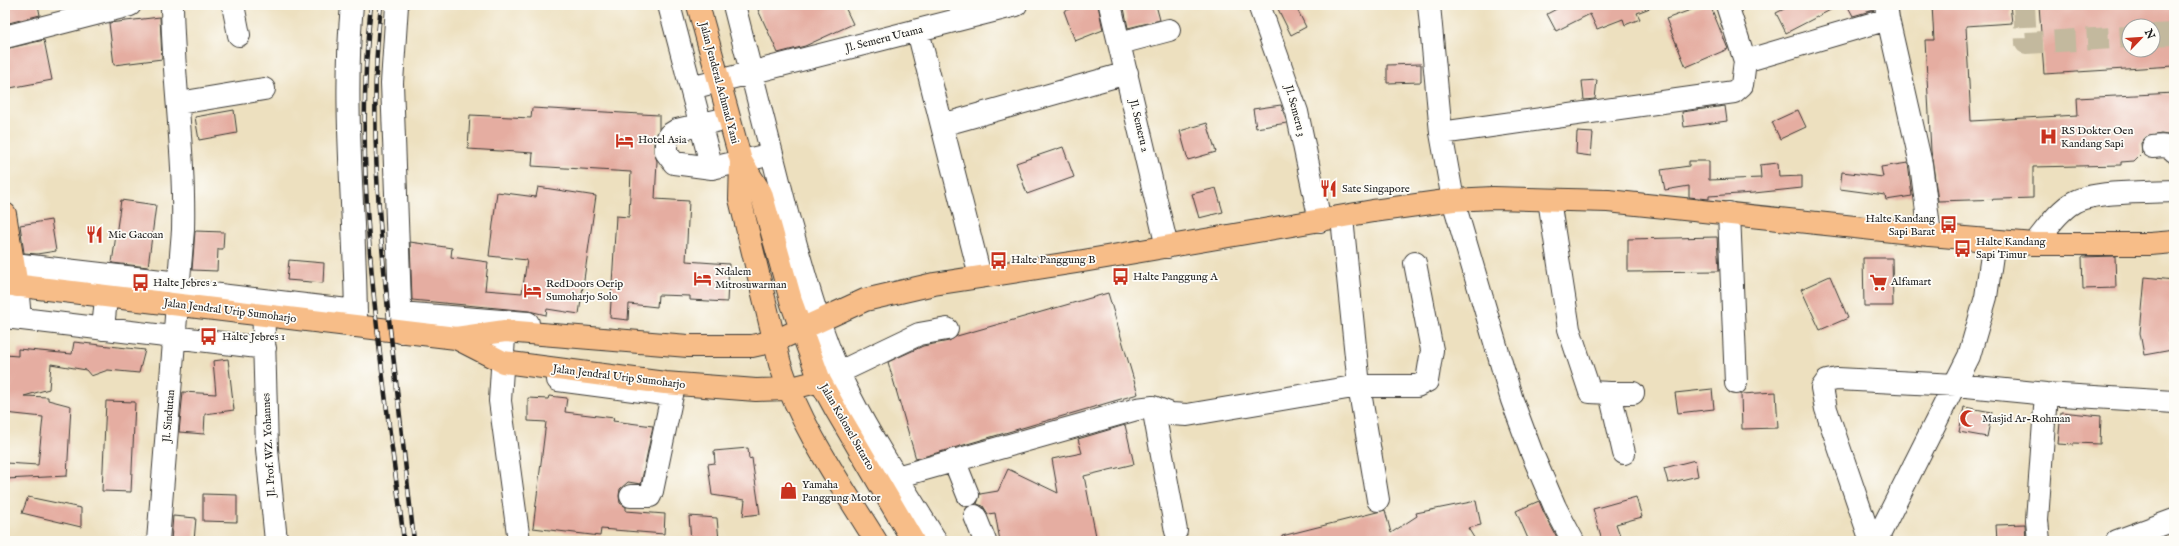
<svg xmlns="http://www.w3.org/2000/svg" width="2179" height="546" font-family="'IM FELL English',serif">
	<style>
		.building { fill: #e5ada1; fill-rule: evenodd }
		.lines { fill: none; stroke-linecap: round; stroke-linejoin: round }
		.minor-tunnel { stroke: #c3b99e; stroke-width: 22; stroke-dasharray: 22 11; stroke-linecap: butt }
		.minor-casing { stroke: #3b3934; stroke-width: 24 }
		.major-casing { stroke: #3b3934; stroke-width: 24 }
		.minor { stroke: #fff; stroke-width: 22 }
		.major { stroke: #f7bd88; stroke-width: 22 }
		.rail-casing { stroke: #1c1c1c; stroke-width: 4.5 }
		.rail { stroke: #fdfcf7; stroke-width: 3; stroke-dasharray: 9; stroke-linecap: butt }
		.labels { text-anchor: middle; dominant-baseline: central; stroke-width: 3.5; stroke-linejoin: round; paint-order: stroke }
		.street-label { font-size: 11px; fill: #1c1c1c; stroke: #fdfcf7 }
		.poi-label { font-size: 11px; fill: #1c1c1c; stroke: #fdfcf7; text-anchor: start }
	</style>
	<rect width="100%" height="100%" fill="#fdfcf7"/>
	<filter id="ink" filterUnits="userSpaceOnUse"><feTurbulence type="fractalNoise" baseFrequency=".025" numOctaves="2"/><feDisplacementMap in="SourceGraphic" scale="8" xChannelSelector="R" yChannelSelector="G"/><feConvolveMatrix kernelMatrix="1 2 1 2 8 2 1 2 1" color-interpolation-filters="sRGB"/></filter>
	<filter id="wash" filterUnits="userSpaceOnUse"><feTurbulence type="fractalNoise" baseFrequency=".012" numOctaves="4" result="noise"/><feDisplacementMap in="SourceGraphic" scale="16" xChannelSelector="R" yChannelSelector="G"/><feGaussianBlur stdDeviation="0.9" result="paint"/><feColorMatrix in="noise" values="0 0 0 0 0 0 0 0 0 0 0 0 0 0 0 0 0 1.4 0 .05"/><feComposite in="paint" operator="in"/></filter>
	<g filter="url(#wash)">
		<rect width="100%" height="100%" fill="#ede0bf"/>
		<g id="blocks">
			<path class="building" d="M5 5H38L40 15 5 24Z
				M770 5H844L853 24 805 46 778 53 758 10Z
				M1080 5H1098L1103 30 1075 41 1064 11Z
				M1139 5H1156L1160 20 1128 28 1124 8Z
				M1276 5H1295L1306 27 1291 35Z
				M1564 5H1655V6L1637 13 1640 19 1625 25 1623 19 1597 29 1590 14 1556 31 1547 14Z
				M1704 5H1710L1728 49 1686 67 1666 19Z
				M1792 5H1840L1786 33 1776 13Z
				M1847 5H1874V10L1853 16Z
				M1932 5H2010L2012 23 1966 26 1971 121 2078 115 2077 98 2174 93V136L2161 134 2146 137 2141 143 2142 153 2134 161 2121 162V165L2033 167V198L1938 201 1931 151 1925 40H1934Z
				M2039 5H2174V66L2044 74ZM2129 26H2153V50H2129Z
				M160 17 162 59 114 65 109 23Z
				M44 40 52 80 5 89V49Z
				M1421 64V82L1387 83V65Z
				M1597 80 1595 99 1584 100 1582 81Z
				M1281 105 1287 123 1256 128 1253 109Z
				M1725 106 1727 121 1684 127 1682 112Z
				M532 108 659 115V129L654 143V152L657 161 655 199 689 201 686 261 729 264 727 302 690 300V296L658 295 657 307 629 304 628 320 610 318 616 216 629 217 631 172 532 166 533 153 468 149 470 115 531 118Z
				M234 110 237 133 199 140 195 117Z
				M1798 110 1806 127 1780 139 1772 122Z
				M1207 123 1216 152 1188 160 1180 131Z
				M1577 132 1593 133 1591 156 1576 154Z
				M1063 147 1074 177 1027 194 1016 163Z
				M1689 161H1709V180L1761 178 1760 165 1778 163 1779 177 1802 176V188L1754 193 1709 196V199L1689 197V186L1665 190 1661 170 1689 166Z
				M1908 163 1912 196 1886 200 1885 195 1840 189 1842 172 1883 177 1881 167Z
				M538 187 596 196 579 314 547 309 546 315 529 311 412 300 410 242 452 248 451 257 488 262 485 290 522 293 527 260 489 256 497 192 536 197Z
				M1216 188 1223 212 1199 218 1192 194Z
				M121 200 156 205 148 267 112 263Z
				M51 220 56 251 37 254 24 253 20 225Z
				M195 231 224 232 223 249H218L217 271 192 270Z
				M1717 237 1719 271 1628 272V239Z
				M2115 256 2116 288 2083 289 2082 257Z
				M1863 258H1892L1893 306H1864Z
				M289 260 324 263 323 283 287 280Z
				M1830 276 1848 318 1820 330 1801 289Z
				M2145 277 2174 280 2172 330H2169L2172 350 2144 355 2140 333Z
				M1108 293 1138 394 916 459 888 362 923 346 949 341 957 336Z
				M74 342 145 350 139 373 108 370 91 376 86 370 51 364 49 389 24 396 48 397V400L71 406 67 476 5 479V463L38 465 43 417 5 413V355L18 356V349L72 354Z
				M228 359 234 410 205 414 204 434 179 432 183 392 216 394 213 361Z
				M1712 389 1714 409 1678 413 1675 393Z
				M1776 392 1778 428 1742 429 1741 394Z
				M549 396 567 398 565 412 614 418 613 421 653 426 641 484 628 482 620 489 619 496 620 503 626 507V511L665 514 664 534 601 529 600 536 533 528 546 422 528 421V398L548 399Z
				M106 401 135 402 131 492 102 491Z
				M1964 407 1992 412 1987 437 1959 432Z
				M2061 412 2101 416 2100 444 2074 443V445L2058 444Z
				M1125 425 1134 464 1084 476 1097 541H1000L995 513 988 514 983 506 977 504 980 494 998 491 1008 469 1058 493 1052 459 1082 453 1078 439Z
				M748 448 749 459 752 458 753 466 760 514 743 516 745 500 712 495 708 464 715 463 714 451Z
				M1695 460 1698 476 1668 483 1664 468Z
				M203 494 237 495V522L203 521Z
				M28 497 81 508V527L22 513Z
				M1636 497 1642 517 1616 524 1622 541H1602L1593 509Z
				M1476 501 1481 525 1468 528 1476 541H1282V536L1385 510 1391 533 1417 516 1416 513Z
				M1539 501 1544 513 1559 541H1529L1516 511Z
				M173 516 196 518 194 541H171Z
				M689 516 717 518 719 541H691Z
				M2025 524 2026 541H1997L1996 525Z"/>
		</g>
	</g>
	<g filter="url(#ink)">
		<use href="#blocks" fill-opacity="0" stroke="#3b3934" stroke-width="1"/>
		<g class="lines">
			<path class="minor-tunnel" d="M2024 5 2026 43 2129 37
				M2153 35 2174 34"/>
			<defs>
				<path id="minor" d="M233 5 239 35
					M352 5C342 112 356 219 356 326
					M397 5 392 83 401 332
					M669 5 712 168 772 154
					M734 5C752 74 769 144 787 213 803 270 818 327 843 382 869 437 905 489 936 541
					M1110 5 1167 247
					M1259 5 1297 112 1320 221
					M1429 5 1441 133 1453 200 1512 400 1531 451 1555 507 1573 541
					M1886 5 1888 19 1921 164 1930 235
					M918 31 980 276
					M5 37 130 5
					M1120 43 1169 30
					M1745 61 1888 19
					M691 88 1016 5
					M179 103 264 89
					M942 125 1127 73
					M1441 133 1734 92 1742 85 1745 61 1727 5
					M2153 147C2160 146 2169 145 2174 151
					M712 168 674 163 666 152V143L669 135 677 130 728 118
					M1549 200 1569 329 1590 392 1610 393 1624 453
					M1729 213 1736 383
					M1342 218 1359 386 1378 500
					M2034 244C2046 230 2058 211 2074 202 2094 191 2150 192 2174 191
					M5 263 179 283
					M17 286 20 318
					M178 290 356 311
					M263 300 267 449 276 541
					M400 313 528 323
					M5 317 265 348
					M505 321 500 401 519 541
					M103 329 108 278
					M827 378 919 334 947 329
					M558 380 672 395 674 384
					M1610 393H1633
					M1153 407 1176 531
					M954 460 968 495
					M879 482 1137 409 1153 407 1171 414 1187 415 1359 386H1417L1427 381 1432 350 1415 263
					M631 496H650L652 491 672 395
					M975 516 985 541
					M158 541 183 230C185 154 173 80 172 5
					M1871 541 1826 409 1822 388 1827 381 1837 379 1956 385 2046 394 2174 402
					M1876 541 1969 356 1986 297 1994 241
					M2039 541 2037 520 2046 394
					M2117 541 2174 520"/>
				<path id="major" d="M698 5 741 161 761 193 792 304 820 381 836 410 913 541
					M741 161 740 199 780 364C801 428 841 484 876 541
					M5 214 17 286
					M5 284 456 338 505 331 688 346H752L775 341 865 300 934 284 1083 261 1373 211 1453 200 1493 198 1608 201 1930 235 2034 244H2150L2174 242
					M456 338 503 362 665 383 756 390 788 389 820 381"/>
			</defs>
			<use href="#minor" class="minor-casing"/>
			<use href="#major" class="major-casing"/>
			<use href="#minor" class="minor"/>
			<use href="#major" class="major"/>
			<defs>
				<path id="rail" d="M371 5C351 182 382 366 404 541
					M381 5C369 109 378 215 389 319 397 393 405 467 414 541"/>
			</defs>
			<use href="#rail" class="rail-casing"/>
			<use href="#rail" class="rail"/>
		</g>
	</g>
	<defs>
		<symbol id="hospital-bare" viewBox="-9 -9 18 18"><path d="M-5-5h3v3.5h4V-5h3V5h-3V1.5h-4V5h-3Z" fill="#c8321e" stroke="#fdfcf7" stroke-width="2.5" paint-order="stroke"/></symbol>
		<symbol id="hotel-bare" viewBox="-9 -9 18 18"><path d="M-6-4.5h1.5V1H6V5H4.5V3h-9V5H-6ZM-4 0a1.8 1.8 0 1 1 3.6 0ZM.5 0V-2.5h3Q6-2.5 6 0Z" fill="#c8321e" stroke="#fdfcf7" stroke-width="2.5" paint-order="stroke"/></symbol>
		<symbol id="restaurant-bare" viewBox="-9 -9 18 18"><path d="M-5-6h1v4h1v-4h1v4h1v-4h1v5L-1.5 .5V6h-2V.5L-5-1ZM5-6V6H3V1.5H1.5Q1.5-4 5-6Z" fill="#c8321e" stroke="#fdfcf7" stroke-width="2.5" paint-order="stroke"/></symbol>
		<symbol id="bus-bare" viewBox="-9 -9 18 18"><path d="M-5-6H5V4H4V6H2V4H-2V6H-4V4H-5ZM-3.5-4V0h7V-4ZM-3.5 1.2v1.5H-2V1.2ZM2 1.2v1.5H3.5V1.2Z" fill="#c8321e" stroke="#fdfcf7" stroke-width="2.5" paint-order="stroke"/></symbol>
		<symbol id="supermarket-bare" viewBox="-9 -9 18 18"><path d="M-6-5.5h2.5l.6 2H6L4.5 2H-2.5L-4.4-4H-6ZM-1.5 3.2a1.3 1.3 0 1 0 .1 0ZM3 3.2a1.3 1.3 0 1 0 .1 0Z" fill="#c8321e" stroke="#fdfcf7" stroke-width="2.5" paint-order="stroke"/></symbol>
		<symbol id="mosque-bare" viewBox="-9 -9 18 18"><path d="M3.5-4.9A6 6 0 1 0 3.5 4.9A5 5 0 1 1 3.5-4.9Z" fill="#c8321e" stroke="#fdfcf7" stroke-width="2.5" paint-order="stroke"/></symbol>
		<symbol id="shop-bare" viewBox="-9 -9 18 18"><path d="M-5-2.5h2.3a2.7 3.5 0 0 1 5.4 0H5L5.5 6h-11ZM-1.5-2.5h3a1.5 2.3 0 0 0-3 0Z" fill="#c8321e" stroke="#fdfcf7" stroke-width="2.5" paint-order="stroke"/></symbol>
	</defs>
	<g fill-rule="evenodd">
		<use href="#hospital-bare" x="2036" y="124" width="25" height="25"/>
		<use href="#hotel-bare" x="612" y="128" width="25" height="25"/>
		<use href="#restaurant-bare" x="1316" y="176" width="25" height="25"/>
		<use href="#bus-bare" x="1936" y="212" width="25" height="25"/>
		<use href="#restaurant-bare" x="82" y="222" width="25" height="25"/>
		<use href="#bus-bare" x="1950" y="236" width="25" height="25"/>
		<use href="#bus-bare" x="986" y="248" width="25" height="25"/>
		<use href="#bus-bare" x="1108" y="264" width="25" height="25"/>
		<use href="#hotel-bare" x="690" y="266" width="25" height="25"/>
		<use href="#supermarket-bare" x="1866" y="270" width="25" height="25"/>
		<use href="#bus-bare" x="128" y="270" width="25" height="25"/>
		<use href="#hotel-bare" x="520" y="278" width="25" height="25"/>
		<use href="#bus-bare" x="196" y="324" width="25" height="25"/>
		<use href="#mosque-bare" x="1956" y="406" width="25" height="25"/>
		<use href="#shop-bare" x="776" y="478" width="25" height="25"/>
	</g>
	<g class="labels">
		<g class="street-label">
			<text transform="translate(884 39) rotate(-14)">Jl. Semeru Utama</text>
			<text transform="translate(719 83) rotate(75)">Jalan Jenderal Achmad Yani</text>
			<text transform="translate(1295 111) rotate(75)">Jl. Semeru 3</text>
			<text transform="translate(1139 126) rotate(77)">Jl. Semeru 2</text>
			<text transform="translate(230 311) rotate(7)">Jalan Jendral Urip Sumoharjo</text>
			<text transform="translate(619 377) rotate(7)">Jalan Jendral Urip Sumoharjo</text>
			<text transform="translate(169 416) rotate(-85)">Jl. Sindutan</text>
			<text transform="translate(847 427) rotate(60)">Jalan Kolonel Sutarto</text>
			<text transform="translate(269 445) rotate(-93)">Jl. Prof. WZ. Yohannes</text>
		</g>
		<g class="poi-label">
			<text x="2061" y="131">RS Dokter Oen<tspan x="2061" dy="13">Kandang Sapi</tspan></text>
			<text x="638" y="140">Hotel Asia</text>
			<text x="1342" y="189">Sate Singapore</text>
			<text x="1935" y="219" text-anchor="end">Halte Kandang<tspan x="1935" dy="13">Sapi Barat</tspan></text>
			<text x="108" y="235">Mie Gacoan</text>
			<text x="1976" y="242">Halte Kandang<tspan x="1976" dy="13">Sapi Timur</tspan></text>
			<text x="1011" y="260">Halte Panggung B</text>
			<text x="715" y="272">Ndalem<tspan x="715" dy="13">Mitrosuwarman</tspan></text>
			<text x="1133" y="277">Halte Panggung A</text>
			<text x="1891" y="282">Alfamart</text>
			<text x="153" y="283">Halte Jebres 2</text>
			<text x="546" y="284">RedDoors Oerip<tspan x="546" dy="13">Sumoharjo Solo</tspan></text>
			<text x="222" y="337">Halte Jebres 1</text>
			<text x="1982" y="419">Masjid Ar-Rohman</text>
			<text x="802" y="485">Yamaha<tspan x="802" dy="13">Panggung Motor</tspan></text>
		</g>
	</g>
	<rect width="2179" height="546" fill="none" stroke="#fdfcf7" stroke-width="20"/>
	<g transform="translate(2141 38) rotate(65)"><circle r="19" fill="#fdfcf7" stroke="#a3a29f"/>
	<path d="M0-3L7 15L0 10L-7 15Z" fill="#c8321e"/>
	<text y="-6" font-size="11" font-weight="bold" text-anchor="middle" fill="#1c1c1c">N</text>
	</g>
</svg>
